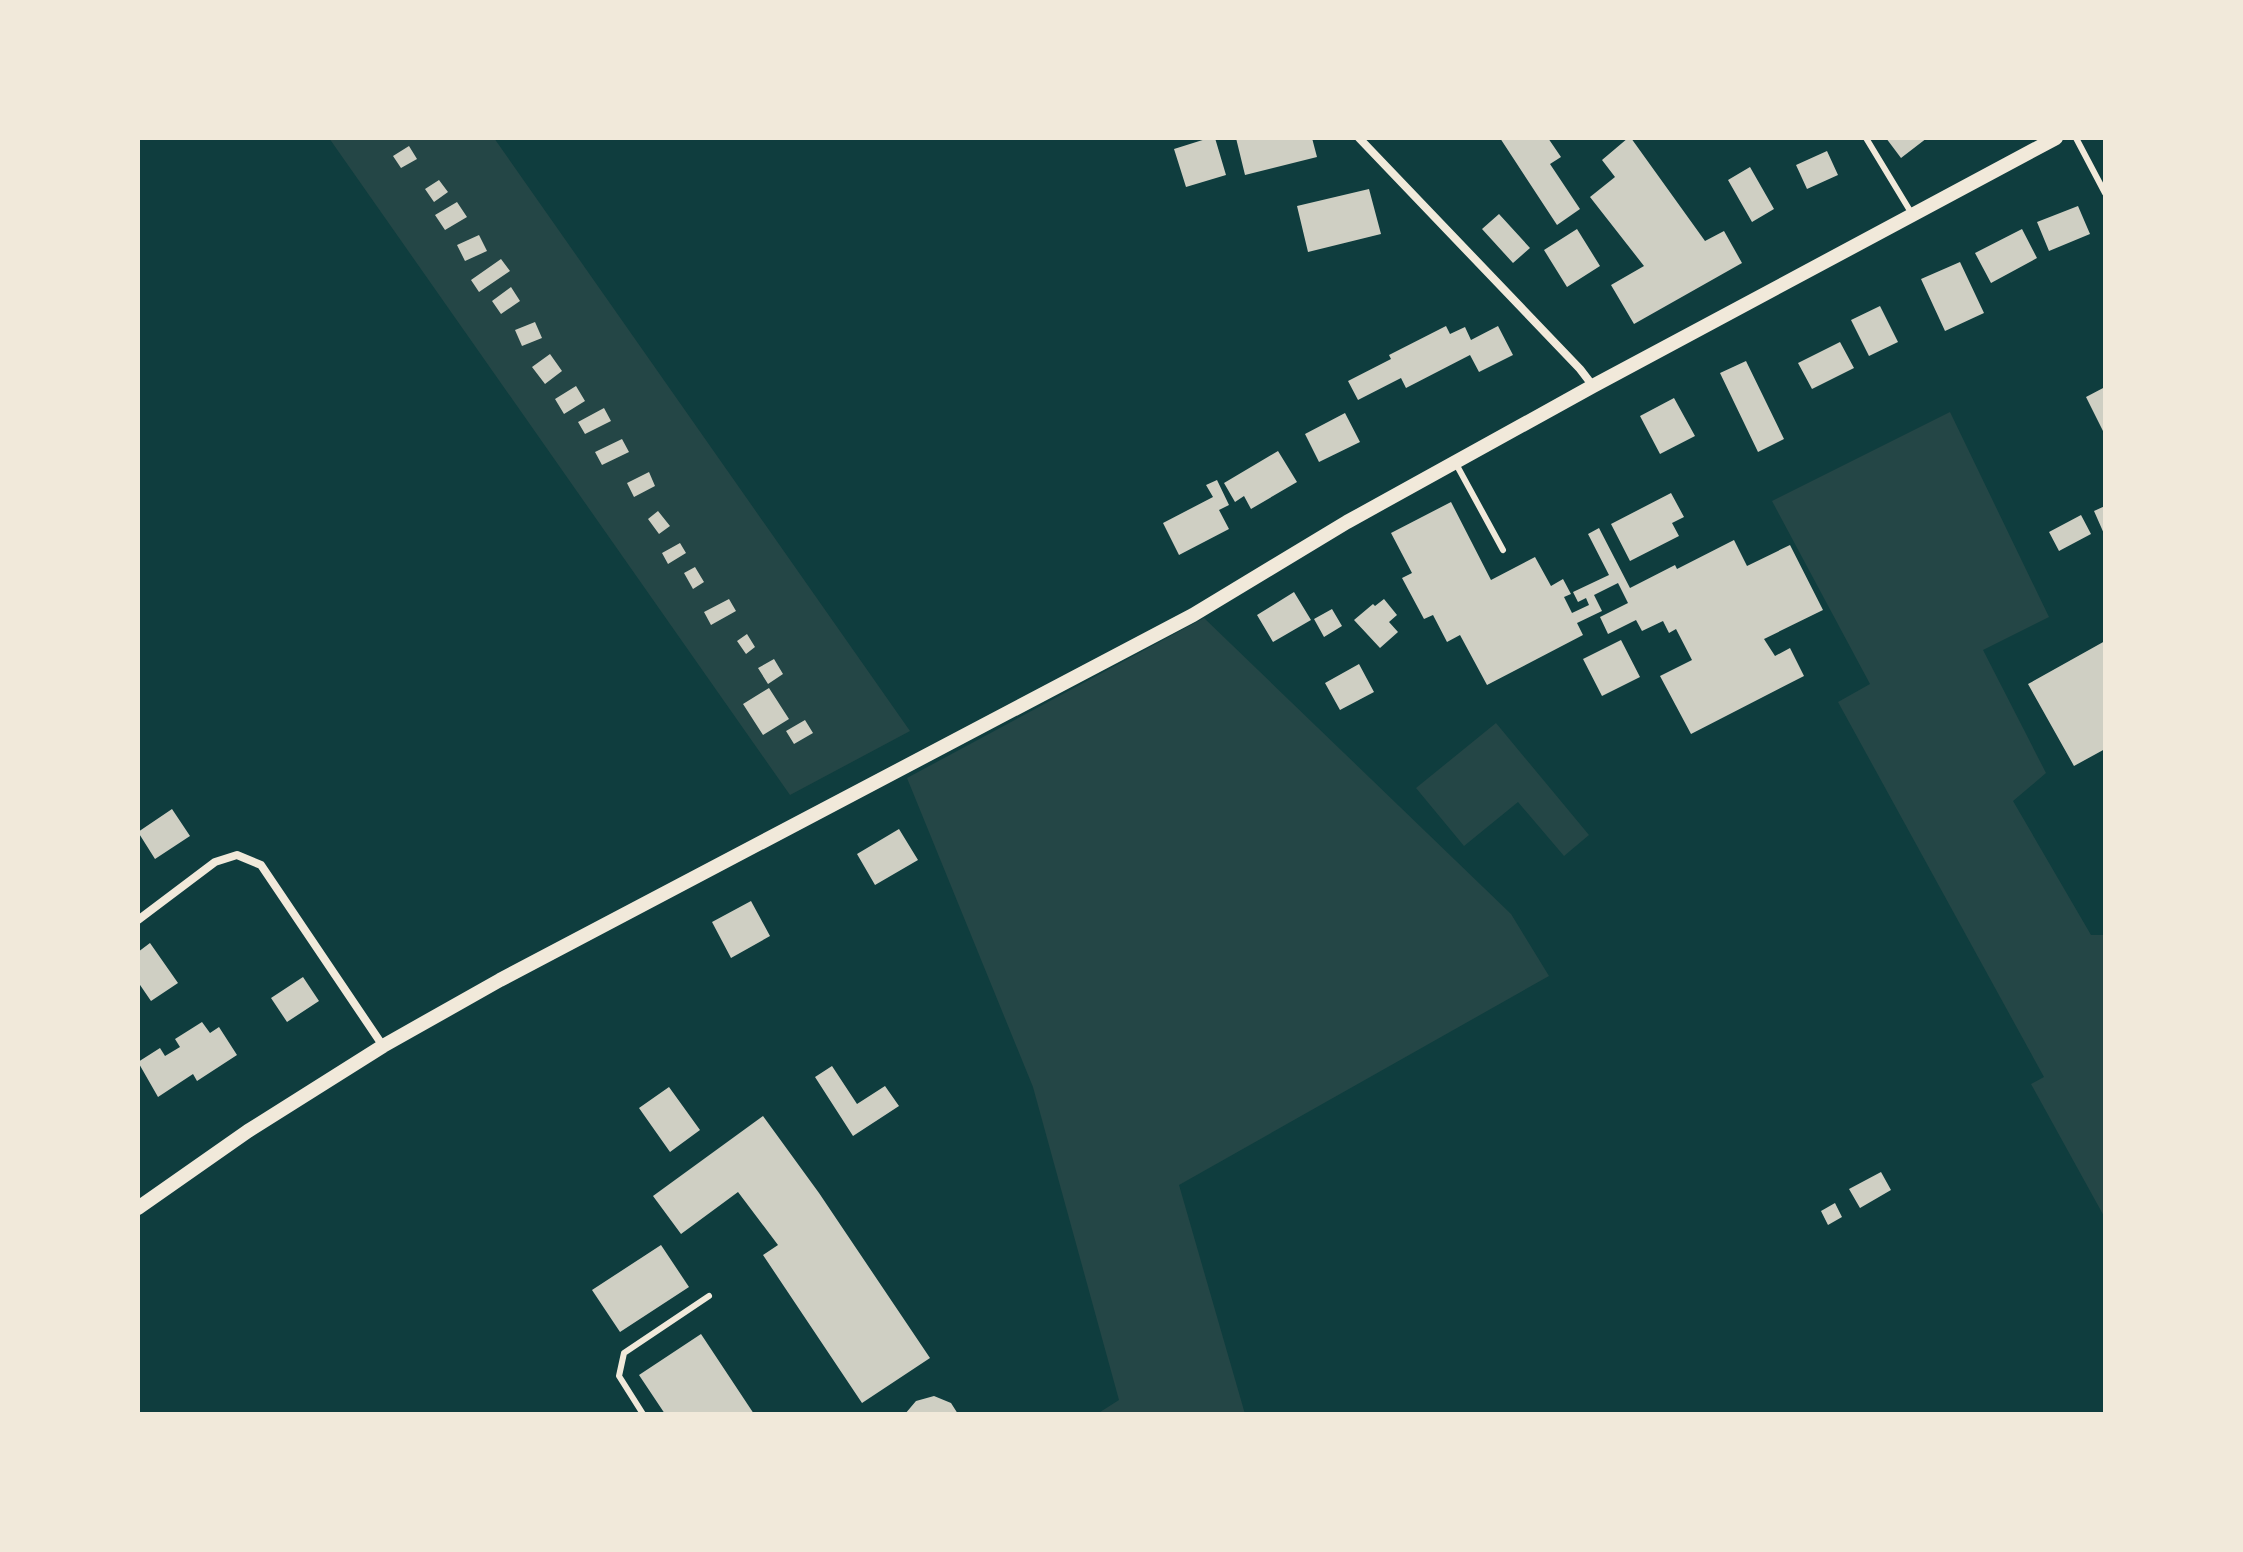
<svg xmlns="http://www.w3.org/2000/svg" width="2243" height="1552" font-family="Figtree,sans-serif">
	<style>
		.green { fill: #244646 }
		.building { fill: #cfcfc3 }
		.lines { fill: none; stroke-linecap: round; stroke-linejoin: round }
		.service { stroke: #f1e9da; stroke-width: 6 }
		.minor { stroke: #f1e9da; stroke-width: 8 }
		.tertiary { stroke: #f1e9da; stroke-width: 14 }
	</style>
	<rect width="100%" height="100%" fill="#0f3d3e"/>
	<path class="green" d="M329 138H494L910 731 790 795Z
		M1950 412 2049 617 1983 650 2046 773 2013 801 2091 935H2105V1218L2031 1084 2044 1077 1838 702 1870 684 1772 501Z
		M1204 618 1511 914 1549 976 1179 1185 1245 1414H1097L1119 1400 1033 1087 907 778Z
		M1496 723 1589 835 1564 856 1518 802 1464 846 1416 788Z"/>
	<path class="building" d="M1209 138H1215L1226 175 1186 187 1174 149Z
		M1236 138H1312L1317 157 1245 175Z
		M1500 138H1548L1561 157 1550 164 1580 209 1557 225Z
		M1628 138H1631L1705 241 1724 231 1742 263 1634 324 1611 285 1644 266 1590 197 1615 177 1602 160Z
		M1886 138H1927L1901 158Z
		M409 146 417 159 401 168 393 156Z
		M1827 151 1838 175 1807 189 1796 165Z
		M1750 167 1774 209 1752 222 1728 180Z
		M439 180 448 192 434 202 425 189Z
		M1369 189 1381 234 1308 252 1297 206Z
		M457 202 467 217 445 230 435 215Z
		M2078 206 2090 234 2049 251 2037 222Z
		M1499 214 1530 248 1513 263 1482 229Z
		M1577 229 1600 266 1567 287 1544 250Z
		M2022 229 2037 258 1991 283 1975 253Z
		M479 235 487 251 465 261 457 245Z
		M501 259 510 271 479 292 471 280Z
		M1960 262 1984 313 1945 331 1921 279Z
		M511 287 520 301 501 314 492 301Z
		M1880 306 1898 342 1869 356 1851 320Z
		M535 322 542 338 522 346 515 330Z
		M1446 326 1450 334 1465 327 1471 340 1498 326 1513 355 1479 372 1470 355 1406 388 1401 378 1358 400 1348 381 1391 359 1389 355Z
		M1840 342 1854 368 1812 389 1798 363Z
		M550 354 562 371 545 384 532 367Z
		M1746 361 1784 439 1758 452 1720 373Z
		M576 386 585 401 564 414 555 399Z
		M2105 387V435L2086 397Z
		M1674 398 1695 436 1660 454 1640 416Z
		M604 408 611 421 585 434 578 422Z
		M1345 413 1360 442 1319 462 1305 434Z
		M622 439 629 452 602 465 595 452Z
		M1278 451 1297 482 1251 509 1244 496 1235 502 1224 483Z
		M649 472 655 486 634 497 627 483Z
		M1217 480 1229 505 1219 510 1229 529 1179 555 1163 523 1213 497 1206 485Z
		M1671 493 1684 517 1672 523 1679 536 1630 561 1611 524Z
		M1451 502 1491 580 1535 557 1551 586 1563 579 1571 594 1564 597 1572 613 1589 605 1586 598 1578 602 1573 592 1609 575 1588 534 1599 528 1630 588 1675 565 1677 569 1734 540 1747 566 1790 545 1823 610 1764 639 1775 656 1790 648 1804 676 1691 734 1660 676 1692 660 1676 629 1669 633 1663 621 1642 631 1636 620 1608 634 1600 617 1628 603 1618 583 1594 595 1602 611 1577 623 1583 635 1487 685 1460 635 1447 642 1433 615 1424 619 1402 578 1412 573 1391 533Z
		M2105 506V536L2094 511Z
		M658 511 670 526 659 534 648 519Z
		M2081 515 2091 534 2059 551 2049 532Z
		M680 543 686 553 668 564 662 553Z
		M695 567 704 582 693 589 684 573Z
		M1294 592 1311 620 1273 642 1257 615Z
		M729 599 736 611 711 625 704 612Z
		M1384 599 1397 615 1389 622 1398 632 1380 648 1354 620 1373 604 1375 606Z
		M1332 609 1342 626 1324 637 1314 619Z
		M747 634 755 647 746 654 737 641Z
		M1621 640 1640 677 1602 696 1583 659Z
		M2105 641V749L2074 766 2028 684Z
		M774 659 783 674 768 684 758 668Z
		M1359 664 1374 692 1340 710 1325 683Z
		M769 688 789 719 763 735 743 704Z
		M805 720 813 733 794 744 786 731Z
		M172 809 190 836 155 859 138 832Z
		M899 829 918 860 875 885 857 854Z
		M751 901 770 936 731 958 712 922Z
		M150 943 178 983 151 1001 138 982V952Z
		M303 977 319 1001 287 1022 271 998Z
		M202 1022 210 1033 219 1027 237 1055 197 1081 193 1074 158 1097 138 1062 160 1048 165 1056 180 1047 175 1039Z
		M832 1066 857 1104 885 1086 899 1106 853 1136 815 1077Z
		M669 1087 700 1130 670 1152 639 1108Z
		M763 1116 819 1193 930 1358 862 1403 763 1255 778 1245 738 1192 681 1234 653 1196Z
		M1881 1172 1891 1190 1860 1208 1849 1189Z
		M1835 1203 1842 1217 1828 1225 1821 1211Z
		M661 1245 689 1287 620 1332 592 1290Z
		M701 1334 754 1414H665L639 1375Z
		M934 1396 951 1403 958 1414H905L916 1401Z"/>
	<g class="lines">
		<path class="service" d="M1866 138 1912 214
			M2076 138 2105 193
			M1455 462 1503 550
			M643 1414 619 1376 624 1353 709 1296"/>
		<path class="minor" d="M1359 138 1580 369 1593 386
			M138 920 215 862 237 855 261 865 383 1046"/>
		<path class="tertiary" d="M138 1208 248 1131 383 1046 500 980 1193 615 1347 522 1593 386 2056 138"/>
	</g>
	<rect width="2243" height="1552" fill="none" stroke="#f1e9da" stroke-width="280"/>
</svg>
